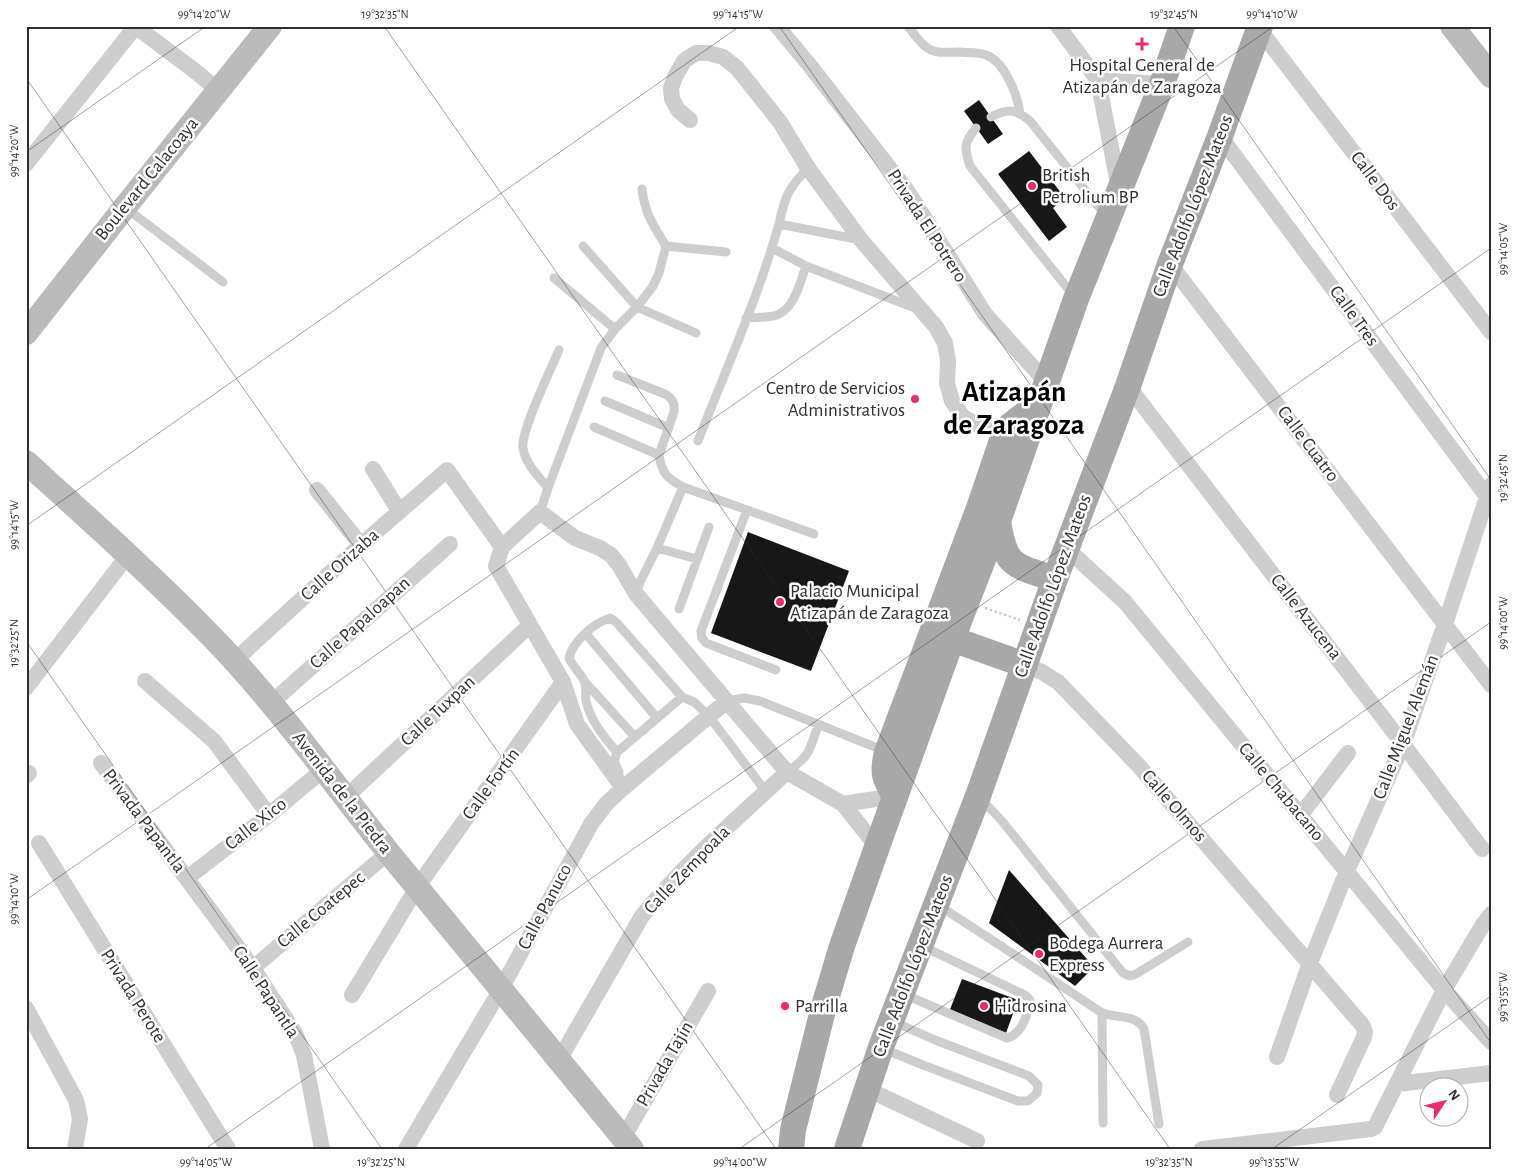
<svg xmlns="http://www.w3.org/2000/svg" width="1517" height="1175" font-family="'Alegreya Sans',sans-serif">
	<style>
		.building { fill: #171717 }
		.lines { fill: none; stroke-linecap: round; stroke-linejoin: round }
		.path { stroke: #cdcdcd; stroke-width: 2.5; stroke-dasharray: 2.5 2.5; stroke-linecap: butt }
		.lane { stroke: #cdcdcd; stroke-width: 9 }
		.street { stroke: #cdcdcd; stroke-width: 16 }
		.secondary { stroke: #bababa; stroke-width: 24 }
		.primary { stroke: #a8a8a8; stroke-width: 26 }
		.ticks { fill: none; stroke: #303030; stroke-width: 1; stroke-opacity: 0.45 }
		.poi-dot { fill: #f02971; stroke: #fff; stroke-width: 2 }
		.labels { text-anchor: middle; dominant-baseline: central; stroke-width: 5; stroke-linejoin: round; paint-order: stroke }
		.poi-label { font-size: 19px; fill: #303030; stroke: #fff; text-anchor: start }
		.street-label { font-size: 19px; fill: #303030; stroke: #fff }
		.town-label { font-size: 29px; font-weight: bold; fill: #000; stroke: #fff }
		.neatline { fill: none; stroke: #303030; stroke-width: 2 }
		.ticks-label { font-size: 12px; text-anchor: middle; fill: #303030 }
	</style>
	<rect width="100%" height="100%" fill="#fff"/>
	<path class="building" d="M979 100 1003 134 988 144 964 111Z
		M1029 151 1065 198 1053 208 1067 227 1049 241 998 174Z
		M748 532 849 571 811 671 711 633Z
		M1009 870 1094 967 1075 986 989 923Z
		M962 979 1018 1000 1006 1033 949 1012Z"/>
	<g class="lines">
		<path class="path" d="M985 608 1020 620"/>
		<path class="lane" d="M908 26C914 34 920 44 929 49 937 54 949 52 959 52 968 53 978 52 986 55 1005 62 1017 94 1020 113
			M991 117C1009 108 1015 109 1030 121L1106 216
			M976 128C964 142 964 148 970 166L1073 295
			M642 189C645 214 653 225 666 246
			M126 208 223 282
			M779 224C785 196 788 189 808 168
			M583 246 637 307 696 333
			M772 248 806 266
			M554 278 615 329
			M746 318C755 317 769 318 777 315 795 308 800 282 806 266L915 308
			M617 375 665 394C673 399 675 403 674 412L659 455
			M605 401 669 428
			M594 427 659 455C662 474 667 478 683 487L814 534
			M698 441C726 369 758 298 779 224L861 240
			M548 488C538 476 526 464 523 449 520 432 551 369 559 350
			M747 510 701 631 702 638 706 643 776 670
			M540 512 548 488 601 348 615 329 637 307 653 286 659 273 666 246 726 252
			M657 548 697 559
			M636 594 640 582 657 548 683 487
			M679 609 709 527
			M586 634 657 718
			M585 682 635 737 682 697
			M727 701 744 698 760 701 885 751
			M617 752 635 737
			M619 772 614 761 617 752C604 737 591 722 586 701 585 695 587 687 584 681 582 675 573 667 569 658 573 641 594 623 610 618L617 623 682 697 694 702 709 716 766 792
			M787 772C810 756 810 750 818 725
			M980 798 1002 821 1123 973 1130 976 1136 974 1188 942
			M938 905C992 940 1046 975 1099 1011 1113 1020 1135 1012 1144 1029L1159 1124
			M903 994 1007 1038C1022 1035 1028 1013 1030 1000L1025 995 922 946
			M1102 1013 1103 1123
			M884 1049 923 1065 1018 1101H1028L1037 1093 1038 1085 1029 1076 935 1040 892 1021"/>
		<path class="street" d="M135 26 199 74 218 91
			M777 26 811 67 908 192 985 314 1047 383
			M1058 26 1098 80 1119 189
			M1259 29 1491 332
			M1098 80 1162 84
			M690 120 678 110 672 99 671 88 675 77 684 61 696 53H709L723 57 737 68 780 122 808 168 861 240 936 327 945 343 948 361 947 383 952 401 963 417 980 426 1006 429
			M1220 136 1491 502
			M26 164 136 26
			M1170 264 1491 685
			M1128 386 1403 744 1482 849
			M373 469 399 511
			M317 490 361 545
			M1066 548 1125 602 1444 990 1491 1042
			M234 661 361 545 447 470 502 547
			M1025 665 1042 672 1058 682 1139 766 1363 1026 1365 1032 1364 1037 1337 1095
			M145 681 214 741 269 815
			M26 688 128 555
			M271 703 450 544
			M101 763 253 968 295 1033 304 1055 322 1149
			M26 776 29 773
			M623 788 577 724 563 682 496 566 502 547 540 512 575 538 600 548 611 555 619 565 636 594 787 772 843 804 877 847
			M346 797 530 625
			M843 804 895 796
			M1300 816 1348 753
			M39 843 228 1149
			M187 878 269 815 324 769
			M253 968 389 852
			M352 995 418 886 563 682
			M26 1008 76 1100 80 1119 75 1149
			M1277 1057 1310 963 1347 871 1403 744 1445 624 1491 485
			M559 1060 642 916C685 863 738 818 787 772
			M1397 1084 1491 1073
			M867 1089 977 1141
			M623 1138 708 991
			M406 1149 501 989 591 824 606 804 623 788 727 701
			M1202 1149 1371 1129 1375 1127 1444 990 1482 926 1491 914"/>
		<path class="secondary" d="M1452 26 1491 76
			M26 333 125 207 270 26
			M26 462C90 520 154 577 214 639 278 705 331 781 389 853 470 951 551 1050 632 1149"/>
		<path class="primary" d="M998 521C1005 567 1013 565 1055 579
			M952 639 1025 665
			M895 796C884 778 882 773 887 752L979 508 1006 429 1039 403
			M791 1149 793 1130 824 1006 842 946 877 847 952 639 998 521 1076 299 1162 84 1182 26
			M847 1149 881 1047 978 796 1055 579 1128 386 1170 264 1220 136 1260 26"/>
	</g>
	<path class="ticks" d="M384 26 1170 1149M779 26 1491 1043M1173 26 1491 480M26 78 776 1149M26 152 206 26M26 526 740 26M26 641 382 1149M26 900 1274 26M205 1149 1491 248M739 1149 1491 622M1272 1149 1491 996"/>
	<g class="poi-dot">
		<path d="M1139.5 36.5h5v5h5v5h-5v5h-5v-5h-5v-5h5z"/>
		<circle cx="1032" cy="186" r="5"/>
		<circle cx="915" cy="399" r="5"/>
		<circle cx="780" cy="602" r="5"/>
		<circle cx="1039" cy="954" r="5"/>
		<circle cx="785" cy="1006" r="5"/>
		<circle cx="984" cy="1006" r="5"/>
	</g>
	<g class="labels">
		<g class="poi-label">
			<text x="1142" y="65" text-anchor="middle">Hospital General de<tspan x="1142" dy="22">Atizapán de Zaragoza</tspan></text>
			<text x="1042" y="175">British<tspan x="1042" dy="22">Petrolium BP</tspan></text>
			<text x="905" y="388" text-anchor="end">Centro de Servicios<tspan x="905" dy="22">Administrativos</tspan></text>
			<text x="790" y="591">Palacio Municipal<tspan x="790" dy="22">Atizapán de Zaragoza</tspan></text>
			<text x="1049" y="943">Bodega Aurrera<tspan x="1049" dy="22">Express</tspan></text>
			<text x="795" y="1006">Parrilla</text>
			<text x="994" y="1006">Hidrosina</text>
		</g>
		<g class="street-label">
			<text transform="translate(147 179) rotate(-51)">Boulevard Calacoaya</text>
			<text transform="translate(1375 181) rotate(53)">Calle Dos</text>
			<text transform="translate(1193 206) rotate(-69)">Calle Adolfo López Mateos</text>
			<text transform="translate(927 226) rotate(57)">Privada El Potrero</text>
			<text transform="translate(1354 316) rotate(54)">Calle Tres</text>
			<text transform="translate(1308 444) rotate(53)">Calle Cuatro</text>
			<text transform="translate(340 565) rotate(-42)">Calle Orizaba</text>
			<text transform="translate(1053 586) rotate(-70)">Calle Adolfo López Mateos</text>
			<text transform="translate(1306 617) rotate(52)">Calle Azucena</text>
			<text transform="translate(360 623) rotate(-42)">Calle Papaloapan</text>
			<text transform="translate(438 711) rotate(-43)">Calle Tuxpan</text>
			<text transform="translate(1406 727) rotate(-69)">Calle Miguel Alemán</text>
			<text transform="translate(491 784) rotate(-54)">Calle Fortín</text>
			<text transform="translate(1281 792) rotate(50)">Calle Chabacano</text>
			<text transform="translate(342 793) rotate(52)">Avenida de la Piedra</text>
			<text transform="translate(1174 806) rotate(49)">Calle Olmos</text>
			<text transform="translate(144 821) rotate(53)">Privada Papantla</text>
			<text transform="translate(256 824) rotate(-38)">Calle Xico</text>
			<text transform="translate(687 870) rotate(-46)">Calle Zempoala</text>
			<text transform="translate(545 907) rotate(-62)">Calle Panuco</text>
			<text transform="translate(321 910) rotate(-40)">Calle Coatepec</text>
			<text transform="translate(913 966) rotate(-69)">Calle Adolfo López Mateos</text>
			<text transform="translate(266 992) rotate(57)">Calle Papantla</text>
			<text transform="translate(133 996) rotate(58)">Privada Perote</text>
			<text transform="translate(665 1064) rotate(-60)">Privada Tajín</text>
		</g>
		<g class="town-label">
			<text x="1014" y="392">Atizapán<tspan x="1014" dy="33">de Zaragoza</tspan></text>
		</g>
	</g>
	<rect width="1517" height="1175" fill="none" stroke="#ffffff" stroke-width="55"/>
	<g transform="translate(1444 1102) rotate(55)"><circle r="24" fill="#ffffff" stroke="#acacac"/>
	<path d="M0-4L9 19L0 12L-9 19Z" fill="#f02971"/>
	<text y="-8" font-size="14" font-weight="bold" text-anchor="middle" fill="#303030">N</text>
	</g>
	<rect x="28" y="28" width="1462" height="1120" class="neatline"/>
	<g class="ticks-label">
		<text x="204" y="18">99°14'20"W</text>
		<text x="385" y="18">19°32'35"N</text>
		<text x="738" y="18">99°14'15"W</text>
		<text x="1174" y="18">19°32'45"N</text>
		<text x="1272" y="18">99°14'10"W</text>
		<text transform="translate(14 151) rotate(-90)" y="4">99°14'20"W</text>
		<text transform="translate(1503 249) rotate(-90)" y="4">99°14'05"W</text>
		<text transform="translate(1503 478) rotate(-90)" y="4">19°32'45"N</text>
		<text transform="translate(14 525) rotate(-90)" y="4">99°14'15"W</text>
		<text transform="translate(1503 623) rotate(-90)" y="4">99°14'00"W</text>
		<text transform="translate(14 643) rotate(-90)" y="4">19°32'25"N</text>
		<text transform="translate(14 899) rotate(-90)" y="4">99°14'10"W</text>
		<text transform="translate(1503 997) rotate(-90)" y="4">99°13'55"W</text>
		<text x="206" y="1166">99°14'05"W</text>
		<text x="381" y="1166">19°32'25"N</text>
		<text x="740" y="1166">99°14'00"W</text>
		<text x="1169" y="1166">19°32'35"N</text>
		<text x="1274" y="1166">99°13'55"W</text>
	</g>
</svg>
